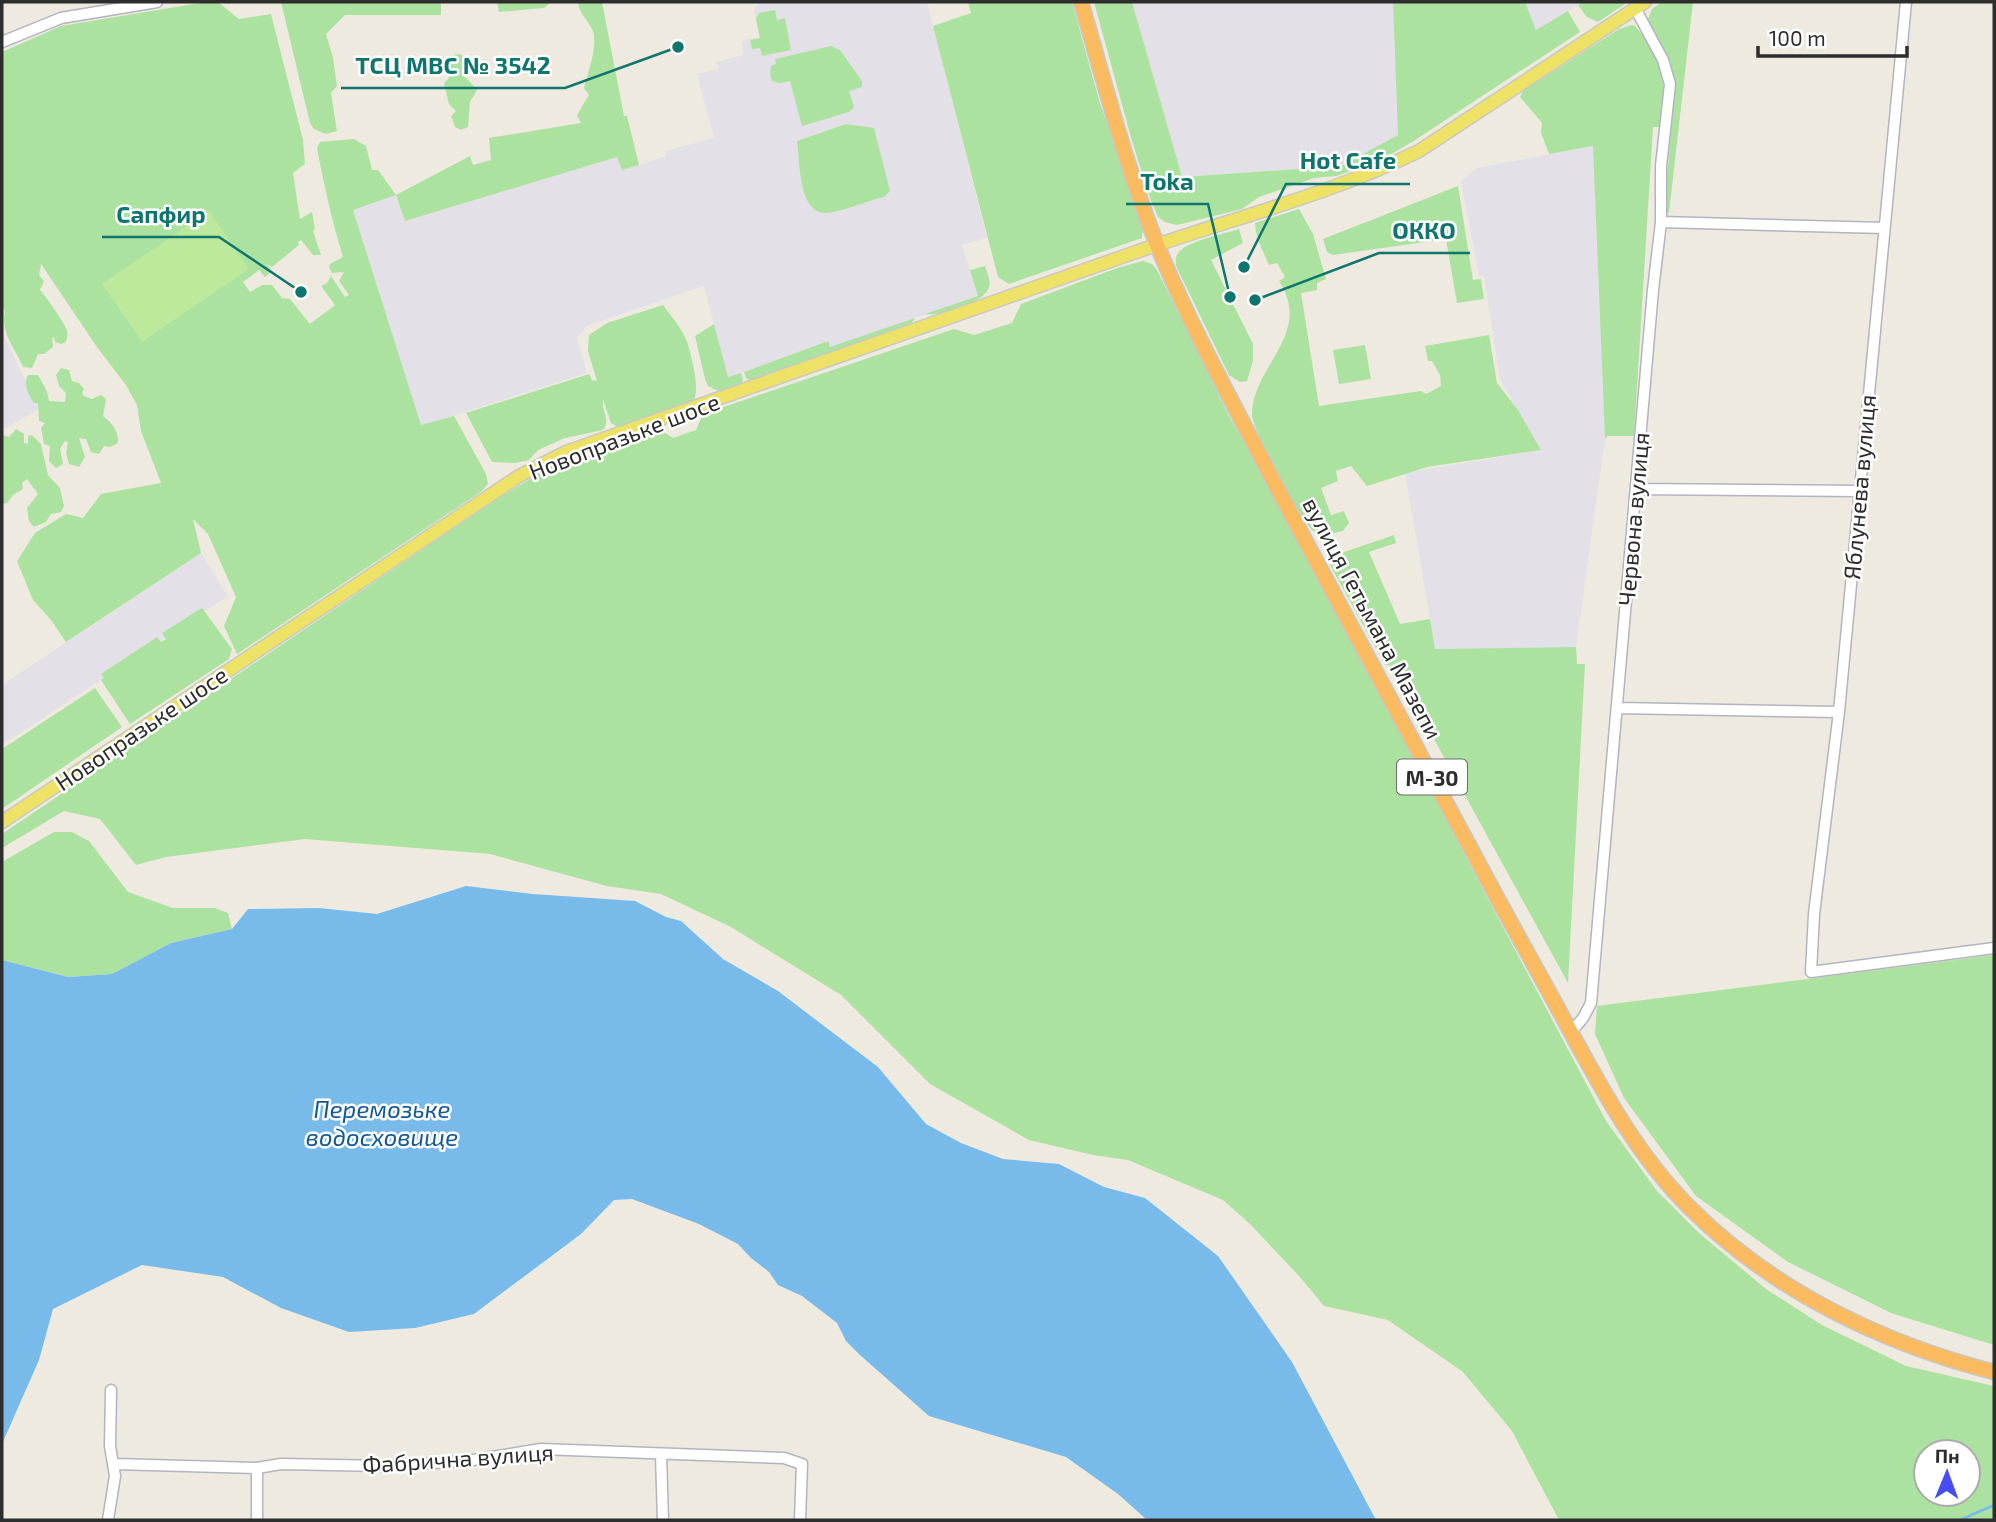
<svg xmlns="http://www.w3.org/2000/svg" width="1996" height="1522" font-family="'Exo 2',sans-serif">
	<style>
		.industrial { fill: #e3e0e7 }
		.green { fill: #ace29f; fill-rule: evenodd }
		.pitch { fill: #bce99b }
		.water { fill: #78bbeb }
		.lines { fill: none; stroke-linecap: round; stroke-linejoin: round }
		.stream { stroke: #78bbeb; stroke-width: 2.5 }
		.minor-casing { stroke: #b3b4c0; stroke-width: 13 }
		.major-casing { stroke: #c8c8c8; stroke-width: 15 }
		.highway-casing { stroke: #c8c8c8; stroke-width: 17 }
		.minor { stroke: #fff; stroke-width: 10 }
		.major { stroke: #ede266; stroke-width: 12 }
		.highway { stroke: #f9ba60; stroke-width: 14 }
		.labels { text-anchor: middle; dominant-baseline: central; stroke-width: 5; stroke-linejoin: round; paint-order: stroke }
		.shield { fill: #fff; stroke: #6c6c6c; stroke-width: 2 }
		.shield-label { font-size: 21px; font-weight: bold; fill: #2d2d2d }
		.street-label { font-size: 23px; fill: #2d2d2d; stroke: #fff }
		.water-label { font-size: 24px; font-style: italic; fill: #12589c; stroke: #fff }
		.leader { fill: none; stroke: #0f766e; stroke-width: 2.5 }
		.callout-dot { fill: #0f766e; stroke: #fff; stroke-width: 2.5 }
		.callout-label { font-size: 24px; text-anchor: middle; font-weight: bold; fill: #0f766e; stroke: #fff; stroke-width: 5; stroke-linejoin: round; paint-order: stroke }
	</style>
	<rect width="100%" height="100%" fill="#eeeae0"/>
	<path class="industrial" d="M760 2H927L987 238 962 245 978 296 830 348 827 341 728 378 704 286 587 326 577 338 587 373 421 426 353 210 396 195 405 221 618 157 623 170 666 156 665 151 714 138 697 74 719 69 717 62 744 55 741 41 759 37 754 10Z
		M1132 2H1393L1398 135 1341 166 1182 177Z
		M1525 2H1583L1536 31Z
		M1593 146 1605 439 1576 647 1435 649 1405 473 1541 450 1500 380 1484 275 1479 276 1461 181 1477 168Z
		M2 331 39 409 2 430Z
		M201 553 228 596 2 745V685Z"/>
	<path class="green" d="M206 2H218L239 19 271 14 303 140 305 164 293 173 300 219 312 212 315 229 313 231 321 255H313L301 240 298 242 299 245 272 267 267 264 272 271 265 277 259 270 243 282 250 292 262 285H272L282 298 290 299 310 324 335 305 321 286 327 283 331 276 345 297 349 295 339 281 344 272 332 273 329 267 330 264 343 257C332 221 324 185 317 148L320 142 354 139 366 146 372 170H378L396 195 470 156 473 165 491 160 489 138 581 123 577 115 589 95 584 88C588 72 600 41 591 27 585 16 580 15 578 2H602L624 116H627L639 165 622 170 617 157 405 221 396 195 353 210 421 425 454 416 486 474 488 484 482 491 237 654 224 626 236 597 208 534 193 519 201 553 66 642 51 620 33 600 17 561 35 533 66 514 83 518 101 494 161 483 141 431 137 405 126 385 97 347 41 264 39 275 44 281 40 290C44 293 66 326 67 330 68 334 67 338 66 342L61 344 55 342 54 337 52 338 53 347 44 354H38L32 368 23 367C15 348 0 332 5 312L2 306V52L61 26Z
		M281 2H441V15H345L326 34 333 58 337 86 331 93 337 131 326 134 314 129 310 123Z
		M497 2H551L544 8 499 12Z
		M968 2H1072L1099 100 1143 225 1142 238 1009 284 998 277 933 26 971 13Z
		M1094 2H1132L1182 177 1341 166 1398 135 1393 2H1525L1536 30 1568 11 1580 32 1412 142 1378 162 1336 176 1314 178 1259 197 1242 209 1177 225 1165 222 1158 217 1150 198 1132 141Z
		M1583 2H1628L1598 22 1587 17 1578 5Z
		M1662 2H1693L1669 213 1664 210 1675 89 1668 59 1648 19 1652 9Z
		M775 10 777 20 785 18 791 50 762 56 760 48 752 49 750 40 760 38 756 18 759 13Z
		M1631 25 1635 26C1669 66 1665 78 1661 127H1653L1634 436H1607L1605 439 1593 146 1549 154 1541 133 1542 123 1520 97 1523 91 1619 29Z
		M831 46 840 50 862 81V87L849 91 854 107 849 112 802 126 790 81 779 83 772 81 770 74 771 66 776 64 775 59Z
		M460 54 467 59 462 65V73L477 90 470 102 468 127 461 130 455 127 451 116 456 111 449 104 444 83 449 78V63L444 60 447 56Z
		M846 124 874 128 890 191 884 197C870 200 838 213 825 213 798 212 800 160 797 141Z
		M1458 186 1473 280 1481 279 1484 299 1457 303 1446 239 1333 255 1327 252 1323 239Z
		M1299 209 1313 234 1326 279 1317 283V290L1301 293 1319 406 1421 391 1426 394 1441 386 1440 375 1432 361H1428L1425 346 1489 335 1497 383 1518 410 1541 450 1427 467 1367 486 1351 466 1336 471 1338 481 1321 488 1331 515 1344 511 1349 523 1343 531C1332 533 1322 538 1312 530 1301 521 1253 429 1252 416 1251 366 1314 335 1279 281L1285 277 1277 263 1269 265C1263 251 1256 239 1255 223Z
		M1239 229 1243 243 1211 260 1253 344V361L1247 381 1240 382 1229 375 1176 266C1176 260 1175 255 1180 251 1191 240 1224 234 1239 229Z
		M1143 261 1152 264 1157 270 1229 416 1257 464 1606 1121 1657 1191 1699 1233 1766 1289 1822 1325 1906 1366 1994 1386V1520H1559L1512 1431 1463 1372 1388 1320 1324 1306 1299 1276 1250 1224 1223 1200 1128 1160 1093 1155 1029 1140 930 1084 841 995 731 927 661 894 607 886 490 854 305 839 166 857 136 865 100 819 64 811 2 848V834L500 497 542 472 660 430 673 438 696 430 703 414 954 329 974 335 1012 323 1021 304 1120 267ZM1926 1452H1968V1494H1926Z
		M985 266C987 272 991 281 989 287 985 303 939 317 925 314L978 296 970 270Z
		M663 305C671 316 682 328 687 342 691 354 701 391 693 401L620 428 611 423 603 399C601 411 611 419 603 430L565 438 538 450 529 460 515 463 492 462 466 413 589 374 592 380 597 381 588 351 589 335 607 323Z
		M915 318 911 324 751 381 746 378 744 372 828 341 830 347Z
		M714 324 728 377 741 373 743 379 741 384 718 391 708 386 705 379 695 336Z
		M1365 345 1371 379 1339 384 1333 350Z
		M61 368 69 370 72 381 79 383 84 389 82 393 84 396 92 399 101 395 106 399 103 416C113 424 118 430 118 443L110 447 104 446 99 454 91 452 86 439 79 438 85 457 79 467 69 464 66 453 68 442 65 441 60 449 63 464 56 468 49 461 50 446 44 444 41 428 45 423 39 421 38 404 33 402C28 393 23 385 28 375H38C43 385 48 390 49 401L65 402 66 393 59 386 56 375Z
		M16 429 24 434V443L28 444V436L32 435 41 444 48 475 60 488 64 506 61 512 51 514 46 522 34 527 29 521 27 508 38 494 27 479 22 483 23 489 13 495 7 503 2 504V435L9 437Z
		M1394 535 1396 543 1369 552 1400 624 1430 619 1435 649 1576 647 1577 664H1585L1568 983 1394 666 1385 665 1330 565 1338 554Z
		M202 608 232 649 229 659 130 724 101 680 104 678 101 674 157 637 161 642 166 639 162 633Z
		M95 688 122 727 2 809V749Z
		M54 832H72L89 841 128 892 173 908H215L228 913 232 929 171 943 112 974 68 977 2 960V862Z
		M1994 955V1345L1891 1313 1788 1262 1696 1196 1624 1098 1595 1034 1597 1006Z"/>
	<path class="pitch" d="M209 211 249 269 142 342 102 284Z"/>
	<path class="water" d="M466 886 533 894 635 901 666 917 681 921 723 959 778 991 878 1067 926 1124 961 1143 1003 1159 1059 1164 1104 1187 1145 1198 1218 1256 1292 1362 1376 1520H1147L1118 1494 1066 1457 929 1416 860 1355 846 1341 837 1323 802 1296 778 1285 769 1272 751 1258 738 1244 699 1224 632 1199 614 1200 581 1234 474 1314 415 1328 349 1332 281 1308 223 1277 142 1265 53 1309 39 1360 2 1444V960L68 977 112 974 171 943 232 929 248 909 319 908 377 914Z"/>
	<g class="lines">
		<path class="stream" d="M1960 1520 1994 1505"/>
		<defs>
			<path id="minor" d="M1906 2 1839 712 1814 914 1811 972 1994 948
				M2 42 61 18 157 2
				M1661 222 1884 228
				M1636 489 1858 491
				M1617 708 1839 712
				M1571 1032 1583 1018 1591 1003 1653 290 1661 222V166L1670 84 1663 60 1635 8
				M661 1455 663 1520
				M114 1464 257 1468 281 1464 384 1466 467 1461 541 1449 784 1458 802 1464 800 1520
				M108 1520 115 1476 110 1446 111 1390
				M257 1520V1468"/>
			<path id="major" d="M2 822 519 476 566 452C756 386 946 319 1136 252 1230 219 1329 195 1419 151L1645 2"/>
			<path id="highway" d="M1081 2C1105 84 1126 168 1158 247 1192 330 1235 407 1276 486 1340 607 1406 728 1471 849 1500 904 1531 959 1561 1014 1598 1082 1634 1152 1689 1207 1772 1290 1881 1343 1994 1372"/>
		</defs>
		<use href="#minor" class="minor-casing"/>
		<use href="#major" class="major-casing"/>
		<use href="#highway" class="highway-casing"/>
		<use href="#minor" class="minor"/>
		<use href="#major" class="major"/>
		<use href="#highway" class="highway"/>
	</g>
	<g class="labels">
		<rect class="shield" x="1397" y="759.5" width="70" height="35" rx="5"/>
		<g class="shield-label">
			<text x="1432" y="777">М-30</text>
		</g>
		<g class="street-label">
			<text transform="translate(624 436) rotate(-21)">Новопразьке шосе</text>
			<text transform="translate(1859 487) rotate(-85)">Яблунева вулиця</text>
			<text transform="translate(1633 519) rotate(-85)">Червона вулиця</text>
			<text transform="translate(1373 618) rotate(62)">вулиця Гетьмана Мазепи</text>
			<text transform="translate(141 728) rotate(-34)">Новопразьке шосе</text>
			<text transform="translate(458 1458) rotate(-4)">Фабрична вулиця</text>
		</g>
		<g class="water-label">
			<text x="382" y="1108">Перемозьке<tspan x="382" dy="28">водосховище</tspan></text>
		</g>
	</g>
	<path class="leader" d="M678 47L565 88H341M1244 267L1286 184H1410M1230 297L1208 204H1126M301 292L219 237H102M1255 300L1379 253H1470"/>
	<g class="callout-dot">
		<circle cx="678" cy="47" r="7"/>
		<circle cx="1244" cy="267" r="7"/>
		<circle cx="1230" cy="297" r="7"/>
		<circle cx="301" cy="292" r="7"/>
		<circle cx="1255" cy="300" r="7"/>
	</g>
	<g class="callout-label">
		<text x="453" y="74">ТСЦ МВС № 3542</text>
		<text x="1348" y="169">Hot Cafe</text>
		<text x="1167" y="190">Toka</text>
		<text x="161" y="223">Сапфир</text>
		<text x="1424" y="239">ОККО</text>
	</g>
	<rect width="1996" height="1522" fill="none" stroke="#2d2d2d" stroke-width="7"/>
	<g transform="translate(1947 1473) rotate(1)"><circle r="33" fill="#ffffff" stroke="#ababab" stroke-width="2"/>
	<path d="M0-5L12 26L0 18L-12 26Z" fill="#474df4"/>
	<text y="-10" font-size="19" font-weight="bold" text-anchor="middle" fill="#2d2d2d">Пн</text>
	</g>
	<path d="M1758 46v10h149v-10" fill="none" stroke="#2d2d2d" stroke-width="3.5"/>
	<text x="1769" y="46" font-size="21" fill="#2d2d2d" stroke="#ffffff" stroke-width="5" paint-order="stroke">100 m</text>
</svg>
